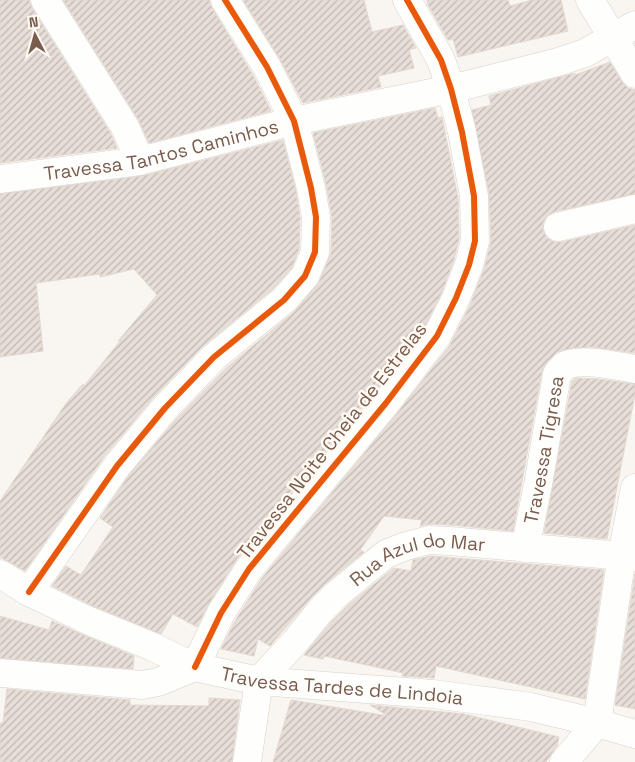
<svg xmlns="http://www.w3.org/2000/svg" width="635" height="762" font-family="'Space Grotesk',sans-serif">
	<style>
		.building { fill: url(#building-hatch); stroke: #e2d8d2 }
		.lines { fill: none; stroke-linecap: round; stroke-linejoin: round }
		.street-casing { stroke: #d7d1cb; stroke-width: 29 }
		.secondary-casing { stroke: #d9d2cb; stroke-width: 29 }
		.street { stroke: #fefefd; stroke-width: 28 }
		.secondary { stroke: #fefefd; stroke-width: 28 }
		.cycleway-casing { stroke: #fffaf3; stroke-width: 9 }
		.cycleway { stroke: #e8590c; stroke-width: 6 }
		.labels { text-anchor: middle; dominant-baseline: central; stroke-width: 5; stroke-linejoin: round; paint-order: stroke }
		.street-label { font-size: 19px; fill: #7a5c4d; stroke: #fffaf3 }
	</style>
	<defs>
		<pattern id="building-hatch" width="6" height="6" patternUnits="userSpaceOnUse" patternTransform="scale(1.25)"><rect width="6" height="6" fill="#e6ded7"/><path d="M-1 1l2-2M0 6l6-6M5 7l2-2" fill="none" stroke="#bfb7b1"/></pattern>
	</defs>
	<rect width="100%" height="100%" fill="#f9f5f0"/>
	<path class="building" d="M0 0H29L32 8 111 134 117 148 0 163Z
		M63 0H209L212 8 253 75 271 111 149 143 138 119Z
		M243 0H364L372 32 403 25 416 48 409 50 414 68 378 76 381 87 303 103 280 59Z
		M427 0H508L510 6 532 0H561L568 31 458 57 453 39 448 40 428 5Z
		M610 62 622 82 628 88 635 90V194L554 212 547 216 543 223V230L547 238 554 242H561L635 225V353L592 347 572 348 557 352 546 363 542 371 513 531 451 525 430 524 420 526 422 520 384 516 360 550 364 552 327 582 310 599 270 646 258 639 254 656 221 649 235 621 262 578 398 412 450 345 470 305 484 269 491 241 489 193 472 110 491 105 489 96 575 73V75Z
		M435 108 438 118 442 117 458 198 459 239 454 260 442 292 424 328 374 393 237 559 208 605 197 627 173 614 161 634 93 606 52 586 66 566 81 575 113 527 100 518 129 475 177 418 225 369 294 312 319 282 331 253 332 217 326 184 313 133Z
		M283 140 296 191 300 218 299 249 292 268 273 289 203 346 153 398 104 457 25 571 0 557V501L67 402 83 384 84 386 121 340 118 341 157 295 134 269 100 277V274L36 283 43 351 0 357V194L142 176Z
		M576 378 598 379 635 384V394L607 539 544 533 572 381Z
		M431 556 604 570 585 699 436 666 434 678 402 676 403 673 367 665 324 656 323 659 304 655 333 620 347 606 394 568 411 571 413 560Z
		M635 574V709L615 705Z
		M0 616 49 630 52 621 81 634 134 656 133 669 0 658Z
		M7 689 130 700V705L209 706V698L240 700 232 762H0V723H3Z
		M291 700 388 716 370 705 464 714 559 737 557 746 546 762H273Z"/>
	<g class="lines">
		<defs>
			<g id="street">
				<path d="M45 0 125 127 140 161"/>
				<path id="s1" d="M0 179 140 161 294 121 451 89 558 62 585 53 635 25"/>
				<path d="M558 227 635 209"/>
				<path id="s2" d="M525 548 538 485 557 374C560 371 562 367 566 365 584 358 616 366 635 369"/>
				<path id="s3" d="M0 574 29 592 87 620 151 646 195 667 259 681 433 694 531 707 597 723"/>
				<path d="M29 592 117 466 165 408 214 357 284 300 305 276 315 252 316 217 311 188 294 121 267 67 225 0"/>
				<path d="M195 667 221 613 249 569 386 403 437 336 456 298 469 265 475 241 474 196 462 132 451 89 441 60 407 0"/>
				<path d="M0 673 142 685 158 682 195 667"/>
				<path id="s4" d="M247 762 259 681 295 642 321 610 337 594 386 554 406 546 429 540 450 541 635 557"/>
			</g>
			<path id="secondary" d="M590 0 635 74
				M597 723 622 555 635 488
				M597 723 635 734
				M564 762 597 723"/>
		</defs>
		<use href="#street" class="street-casing"/>
		<use href="#secondary" class="secondary-casing"/>
		<use href="#street" class="street"/>
		<use href="#secondary" class="secondary"/>
		<defs>
			<path id="cycleway" d="M29 592 117 466 165 408 214 357 284 300 305 276 315 252 316 217 311 188 294 121 267 67 225 0
				M195 667 221 613 249 569 386 403 437 336 456 298 469 265 475 241 474 196 462 132 451 89 441 60 407 0"/>
		</defs>
		<use href="#cycleway" class="cycleway-casing"/>
		<use href="#cycleway" class="cycleway"/>
	</g>
	<g class="labels">
		<g class="street-label">
			<text stroke="none"><textPath href="#s1" startOffset="164">Travessa Tantos Caminhos</textPath></text>
			<text transform="translate(332 441) rotate(-52)">Travessa Noite Cheia de Estrelas</text>
			<text stroke="none"><textPath href="#s2" startOffset="100">Travessa Tigresa</textPath></text>
			<text stroke="none"><textPath href="#s4" startOffset="291">Rua Azul do Mar</textPath></text>
			<text stroke="none"><textPath href="#s3" startOffset="365">Travessa Tardes de Lindoia</textPath></text>
		</g>
	</g>
	<g transform="translate(35 35) rotate(354)" stroke="#fffaf3" stroke-width="4" paint-order="stroke">
	<path d="M0-4L9 19L0 12L-9 19Z" fill="#7a5c4d"/>
	<text y="-8" font-size="14" font-weight="bold" text-anchor="middle" fill="#7a5c4d">N</text>
	</g>
</svg>
